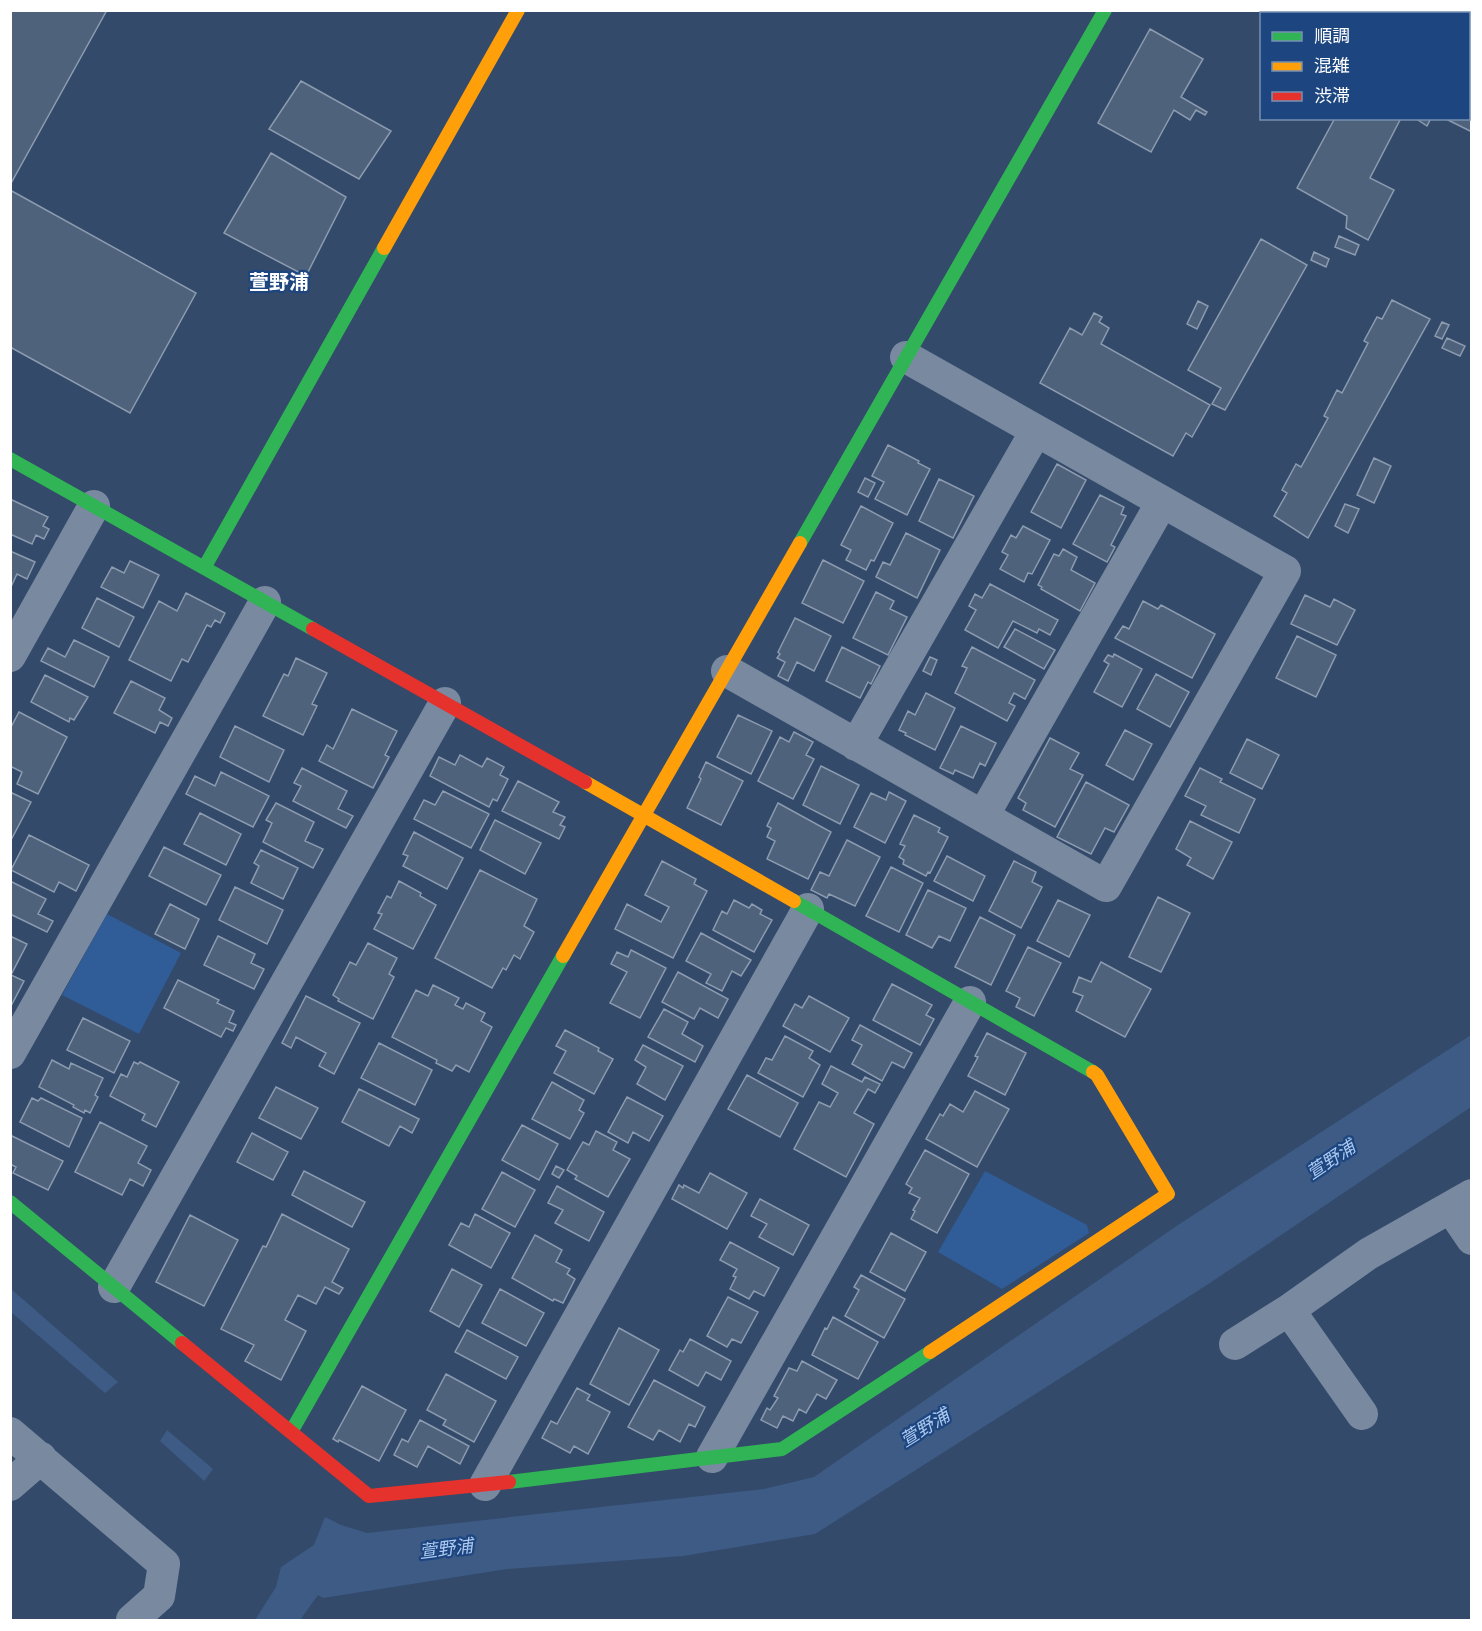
<svg xmlns="http://www.w3.org/2000/svg" width="1482" height="1631" font-family="Rubik,'Noto Sans JP',sans-serif">
	<style>
		.green { fill: #305c98 }
		.water { fill: #3d5b85 }
		.building { fill: #4f627b; stroke: #8c9baf; stroke-width: 1.5 }
		.lines { fill: none; stroke-linecap: round; stroke-linejoin: round }
		.street { stroke: #798aa0; stroke-width: 32 }
		.fast { stroke: #30b455; stroke-width: 14 }
		.slow { stroke: #ff9f0a; stroke-width: 14 }
		.jam { stroke: #e5322d; stroke-width: 14 }
		.labels { text-anchor: middle; dominant-baseline: central; stroke-width: 4.5; stroke-linejoin: round; paint-order: stroke }
		.water-label { font-size: 18px; font-style: italic; fill: #adcaf1; stroke: #1d4680 }
		.quarter-label { font-size: 20px; font-weight: bold; fill: #fff; stroke: #1d4680 }
	</style>
	<rect width="100%" height="100%" fill="#334a6a"/>
	<path class="green" d="M107 914 181 953 139 1034 62 995Z
		M985 1171 1087 1225 1089 1233 1002 1289 938 1252Z"/>
	<path class="water" d="M1471 1035V1107L1210 1283 815 1534 683 1556 507 1569 323 1598 318 1595 300 1620H255L276 1587 281 1567 314 1545 325 1517 341 1525 367 1533 764 1489 814 1477 1178 1225Z
		M11 1289 118 1382 105 1393 11 1312Z
		M167 1430 213 1469 204 1481 160 1441Z"/>
	<path class="building" d="M10 10H107L10 185Z
		M1395 10H1453L1454 14H1394Z
		M1150 29 1203 59 1181 97 1207 112 1205 115 1196 110 1190 120 1174 110 1151 152 1098 123Z
		M1468 57 1472 59V132L1444 118H1468Z
		M301 81 391 131 359 179 269 129Z
		M1335 118H1401L1370 178 1394 190 1368 240 1346 228 1347 216 1297 188Z
		M1415 118H1431L1427 126Z
		M271 153 346 197 306 276 224 233Z
		M10 190 196 293 130 413 10 347Z
		M1339 236 1359 245 1355 255 1335 247Z
		M1261 239 1307 265 1225 410 1212 404 1221 388 1188 370Z
		M1314 252 1329 259 1326 267 1311 260Z
		M1392 300 1430 319 1308 538 1274 516 1287 493 1282 490 1296 464 1301 467 1328 418 1324 416 1337 390 1342 393 1368 343 1364 341 1377 317 1382 319Z
		M1198 301 1208 306 1197 329 1187 324Z
		M1094 313 1102 317 1099 322 1109 328 1101 344 1210 405 1192 437 1186 433 1173 456 1040 383 1070 328 1082 335Z
		M1442 322 1449 325 1442 339 1435 336Z
		M1447 338 1465 346 1460 356 1442 348Z
		M888 445 919 461 918 463 930 469 907 515 875 499 884 482 872 476Z
		M1374 458 1391 466 1374 503 1357 495Z
		M1057 464 1086 480 1061 528 1031 512Z
		M865 478 875 483 868 497 858 492Z
		M939 479 974 496 953 538 919 521Z
		M1100 495 1124 507 1121 514 1126 516 1111 545 1115 547 1107 562 1073 544Z
		M10 499 48 517 43 526 49 529 44 539 36 535 32 544 10 534Z
		M1345 504 1359 509 1348 533 1335 526Z
		M861 506 893 523 874 561 871 560 866 570 846 560 851 550 841 545Z
		M1023 526 1050 540 1032 574 1028 573 1024 582 1000 569 1008 555 1002 552 1011 535 1016 538Z
		M906 533 940 550 917 598 876 577 883 562 890 565Z
		M1063 549 1077 557 1071 570 1095 583 1080 611 1041 589 1042 587 1038 585 1054 554 1059 556Z
		M10 551 35 562 27 579 17 574 10 589Z
		M823 560 864 581 843 623 802 603Z
		M130 561 159 575 143 608 101 587 112 567 124 573Z
		M990 584 1058 620 1050 635 1039 629 1037 633 1013 621 998 648 965 630 976 610 969 606 975 594 982 598Z
		M876 592 894 601 890 609 907 617 888 655 853 638Z
		M186 593 225 613 220 623 215 620 211 627 207 625 188 662 182 659 171 681 129 660 159 601 177 611Z
		M1305 595 1330 607 1334 599 1355 610 1337 645 1291 624Z
		M97 598 134 617 119 647 82 628Z
		M1143 601 1158 609 1161 605 1215 634 1192 678 1115 638 1123 626 1129 629Z
		M795 618 831 636 814 671 797 662 788 681 778 676 785 662 777 658 780 654 778 652Z
		M1015 629 1055 650 1044 669 1004 647Z
		M1297 636 1336 655 1316 697 1276 678Z
		M74 640 109 657 94 687 41 661 48 648 65 657Z
		M842 647 880 666 871 684 868 682 860 698 826 681Z
		M972 647 1035 680 1025 699 1014 693 1009 703 1015 706 1007 721 955 693 967 668 962 666Z
		M1114 654 1142 669 1122 707 1094 692 1109 664 1104 661 1108 655 1113 657Z
		M930 657 937 660 931 675 923 671Z
		M296 658 327 673 312 704 317 706 303 735 263 716 284 674 288 676Z
		M1156 674 1189 692 1170 727 1137 709Z
		M45 675 88 697 74 720 70 718 69 722 31 702Z
		M131 681 165 698 159 710 172 718 168 726 160 722 155 733 114 713Z
		M926 693 955 708 935 750 905 735 906 733 899 730 908 711 915 715Z
		M352 709 397 731 385 755 389 757 373 788 319 761 327 745 333 749Z
		M19 712 67 737 38 794 17 784 22 772 10 766V729Z
		M738 715 772 731 751 774 717 757Z
		M235 726 284 750 269 782 220 757Z
		M961 726 996 743 985 766 980 763 973 778 955 770 953 774 940 768Z
		M1125 730 1152 744 1133 780 1106 765Z
		M794 732 813 742 806 755 814 759 793 799 758 781 780 737 789 742Z
		M1050 738 1079 753 1070 769 1083 775 1055 827 1023 810 1026 803 1018 798Z
		M1247 739 1279 755 1262 789 1230 773Z
		M460 755 482 767 487 758 504 767 500 775 508 779 497 801 493 799 489 807 430 776 439 757 455 765Z
		M706 762 743 781 721 825 687 808 701 779 699 777Z
		M821 766 859 785 840 824 803 805Z
		M302 768 347 791 338 809 353 816 346 828 293 801 301 786 294 783Z
		M1200 768 1222 779 1220 782 1255 799 1239 833 1201 815 1206 806 1185 796Z
		M221 772 269 796 253 827 186 794 195 776 215 786Z
		M518 781 559 802 553 812 565 817 560 825 565 827 559 839 502 811Z
		M1086 782 1129 805 1114 832 1105 828 1091 854 1057 837Z
		M443 791 489 814 471 848 414 819 424 800 435 805Z
		M10 792 31 802 10 842Z
		M889 792 906 801 885 843 854 827 871 793 886 800Z
		M276 803 314 822 305 841 323 849 313 868 263 842 272 823 266 820Z
		M778 803 831 832 808 879 767 859 775 841 767 837 771 828 767 826Z
		M200 813 241 834 226 865 184 844Z
		M914 815 940 828 938 832 948 837 930 873 928 872 926 876 903 864 904 860 899 857 905 846 900 844Z
		M495 820 541 843 525 874 480 850Z
		M1190 821 1232 842 1213 879 1187 865 1191 858 1176 849Z
		M414 832 463 858 447 889 403 866 408 856 403 854Z
		M29 835 89 865 76 891 59 882 54 892 11 870Z
		M847 840 880 857 855 906 829 894 827 898 811 890 820 872 829 876Z
		M164 847 221 875 206 905 149 876Z
		M261 850 298 868 283 899 251 883 259 866 254 863Z
		M947 856 985 876 973 901 934 881Z
		M662 861 696 879 694 884 707 891 673 958 615 929 627 904 661 922 669 907 645 895Z
		M1014 861 1036 872 1032 882 1042 887 1021 928 989 911Z
		M891 867 923 883 899 932 866 916Z
		M480 870 537 899 524 926 534 932 520 959 514 955 506 970 503 968 492 988 435 958Z
		M10 881 46 899 38 914 53 921 47 932 10 914Z
		M399 881 421 893 420 896 436 905 413 949 374 929 382 914 378 913 387 896 391 898Z
		M235 887 283 910 267 944 219 920Z
		M928 890 966 908 950 941 939 936 932 948 906 935Z
		M1158 897 1190 913 1161 972 1129 957Z
		M734 900 749 908 752 904 762 910 760 914 772 920 754 952 713 930 722 911 727 914Z
		M1058 900 1090 915 1069 957 1037 941Z
		M170 904 199 919 185 949 155 934Z
		M980 917 1015 935 991 985 955 967Z
		M701 933 751 960 741 976 732 971 722 991 706 983 711 974 686 961Z
		M10 936 27 944 11 975 24 981 10 1008Z
		M218 936 255 954 251 963 264 969 254 989 204 965Z
		M368 943 397 958 389 974 394 977 373 1019 338 1001 339 999 333 995 350 962 356 965Z
		M1028 947 1061 963 1034 1016 1016 1007 1020 998 1006 991Z
		M631 950 666 968 640 1018 610 1003 627 972 611 964 617 952 628 957Z
		M1101 962 1151 989 1125 1037 1076 1011 1083 996 1073 992 1079 977 1091 982Z
		M678 972 728 999 718 1018 700 1008 694 1019 662 1002Z
		M178 980 219 1000 217 1003 234 1011 229 1022 236 1025 233 1031 226 1028 221 1037 164 1008Z
		M892 984 932 1005 926 1015 934 1019 920 1045 873 1020Z
		M433 985 459 998 455 1005 463 1009 466 1003 485 1013 481 1021 492 1027 469 1072 456 1065 452 1071 436 1063 437 1060 392 1037 416 990 428 996Z
		M306 996 360 1023 334 1074 319 1066 326 1053 296 1037 291 1048 282 1043Z
		M809 996 849 1018 830 1052 783 1026 795 1004 802 1008Z
		M664 1009 688 1022 682 1034 703 1046 695 1062 648 1037Z
		M83 1018 130 1041 114 1073 67 1050Z
		M860 1025 912 1053 904 1068 892 1062 882 1081 852 1064 862 1045 852 1040Z
		M565 1030 599 1048 598 1051 613 1059 594 1094 554 1073 566 1051 556 1046Z
		M987 1033 1026 1053 1005 1095 968 1076 978 1057 975 1056Z
		M785 1036 813 1051 809 1058 820 1065 803 1097 758 1073 766 1058 772 1060Z
		M379 1043 432 1070 415 1105 361 1078Z
		M643 1045 683 1066 665 1100 637 1084 646 1067 635 1060Z
		M52 1060 69 1069 71 1063 103 1078 95 1095 98 1097 90 1113 85 1110 84 1113 73 1107 74 1105 39 1087Z
		M134 1062 138 1064 140 1062 179 1082 156 1127 142 1120 145 1114 110 1096 121 1074 127 1077Z
		M831 1066 862 1082 865 1077 880 1084 875 1093 868 1089 854 1113 874 1124 846 1177 794 1149 819 1102 830 1107 838 1093 822 1084Z
		M747 1075 798 1103 780 1137 728 1109Z
		M552 1082 584 1100 579 1110 584 1113 570 1139 532 1119Z
		M276 1087 318 1108 301 1139 259 1118Z
		M359 1089 419 1119 412 1133 400 1126 389 1146 342 1122Z
		M975 1091 1009 1109 977 1167 926 1139 940 1114 943 1116 950 1104 963 1112Z
		M627 1097 663 1116 649 1141 633 1132 628 1143 608 1132Z
		M32 1098 38 1101 41 1098 82 1118 69 1147 20 1122Z
		M100 1122 147 1146 138 1163 151 1170 143 1186 130 1179 122 1195 75 1172Z
		M522 1125 558 1144 539 1180 502 1160Z
		M596 1131 617 1142 613 1150 630 1159 608 1197 575 1179 577 1176 567 1170 583 1142 589 1145Z
		M252 1133 288 1152 273 1180 237 1162Z
		M10 1135 63 1161 48 1190 13 1173 16 1167 10 1164Z
		M925 1150 969 1174 937 1233 911 1219 915 1211 913 1210 920 1198 909 1193 912 1188 906 1184Z
		M556 1166 564 1170 559 1178 552 1174Z
		M304 1171 365 1202 352 1227 292 1195Z
		M502 1172 535 1190 515 1227 482 1209Z
		M710 1173 747 1193 727 1229 672 1199 679 1185 683 1188 684 1185 699 1193Z
		M557 1186 604 1212 589 1241 555 1223 563 1210 548 1203Z
		M760 1199 809 1225 793 1255 759 1237 767 1224 751 1216Z
		M282 1214 349 1249 332 1282 343 1288 339 1294 325 1287 316 1304 298 1295 285 1320 306 1331 281 1380 245 1361 254 1345 221 1329 263 1246 266 1247Z
		M475 1214 510 1233 491 1268 449 1245 461 1223 469 1227Z
		M190 1215 238 1240 204 1306 156 1282Z
		M891 1233 926 1252 905 1291 870 1272Z
		M535 1235 562 1250 556 1262 570 1269 567 1274 575 1279 563 1303 554 1299 553 1301 512 1278Z
		M730 1242 779 1268 764 1296 754 1291 749 1299 730 1289 736 1277 733 1276 737 1269 720 1260Z
		M452 1269 482 1285 459 1327 430 1311Z
		M861 1275 905 1299 884 1338 845 1316 859 1290 854 1287Z
		M500 1289 544 1313 526 1346 482 1323Z
		M728 1297 758 1312 741 1343 732 1339 727 1347 707 1336Z
		M833 1317 878 1342 858 1379 812 1355 825 1328 827 1329Z
		M619 1328 659 1350 629 1405 590 1384Z
		M467 1330 518 1357 506 1379 455 1352Z
		M690 1339 731 1361 721 1380 706 1372 698 1386 669 1370 680 1350 683 1352Z
		M802 1361 837 1380 826 1399 817 1394 806 1413 799 1409 793 1421 783 1416 777 1428 761 1420 767 1408 770 1410 778 1398 774 1396 789 1368 797 1371Z
		M446 1374 496 1401 474 1442 443 1425 446 1420 427 1410Z
		M654 1380 705 1407 695 1427 689 1424 680 1442 659 1430 653 1440 628 1427Z
		M362 1386 406 1410 379 1461 339 1440 338 1442 333 1439Z
		M577 1388 590 1395 587 1400 610 1412 588 1454 574 1446 570 1453 542 1438 551 1421 557 1424Z
		M420 1420 469 1446 460 1464 428 1446 417 1467 394 1455 402 1439 408 1442Z"/>
	<g class="lines">
		<path class="street" d="M10 656 94 506
			M727 671 1106 886 1285 571 906 357
			M856 745 1036 431
			M983 816 1162 502
			M10 1053 265 602
			M1451 1208 1472 1239
			M114 1287 445 703
			M1289 1310 1362 1414
			M1235 1344 1289 1310 1368 1254 1472 1195
			M10 1433 164 1564 159 1596 132 1620
			M712 1457 970 1002
			M10 1485 41 1458
			M485 1485 808 909"/>
		<path class="fast" d="M10 459 313 629
			M800 543 1105 10
			M204 568 384 248
			M794 901 1093 1072
			M10 1202 182 1343
			M291 1432 563 956
			M509 1482 782 1449 930 1352"/>
		<path class="slow" d="M384 248 518 10
			M585 782 794 901
			M563 956 800 543
			M930 1352 1168 1194 1097 1075 1093 1072"/>
		<path class="jam" d="M313 629 585 782
			M182 1343 369 1496 509 1482"/>
	</g>
	<g class="labels">
		<g class="water-label">
			<text transform="translate(1331 1160) rotate(-34)">萱野浦</text>
			<text transform="translate(925 1428) rotate(-32)">萱野浦</text>
			<text transform="translate(446 1549) rotate(-7)">萱野浦</text>
		</g>
		<g class="quarter-label">
			<text x="279" y="282">萱野浦</text>
		</g>
	</g>
	<rect width="1482" height="1631" fill="none" stroke="#ffffff" stroke-width="24"/>
	<rect x="1260" y="12" width="210" height="108" fill="#1d4680" stroke="#7790b3" stroke-width="1.5"/>
	<rect x="1272" y="32" width="30" height="9" fill="#30b455" stroke="#7790b3" stroke-width="1.5"/>
	<text x="1314" y="42" font-size="18" fill="#ffffff">順調</text>
	<rect x="1272" y="62" width="30" height="9" fill="#ff9f0a" stroke="#7790b3" stroke-width="1.5"/>
	<text x="1314" y="72" font-size="18" fill="#ffffff">混雑</text>
	<rect x="1272" y="92" width="30" height="9" fill="#e5322d" stroke="#7790b3" stroke-width="1.5"/>
	<text x="1314" y="102" font-size="18" fill="#ffffff">渋滞</text>
</svg>
